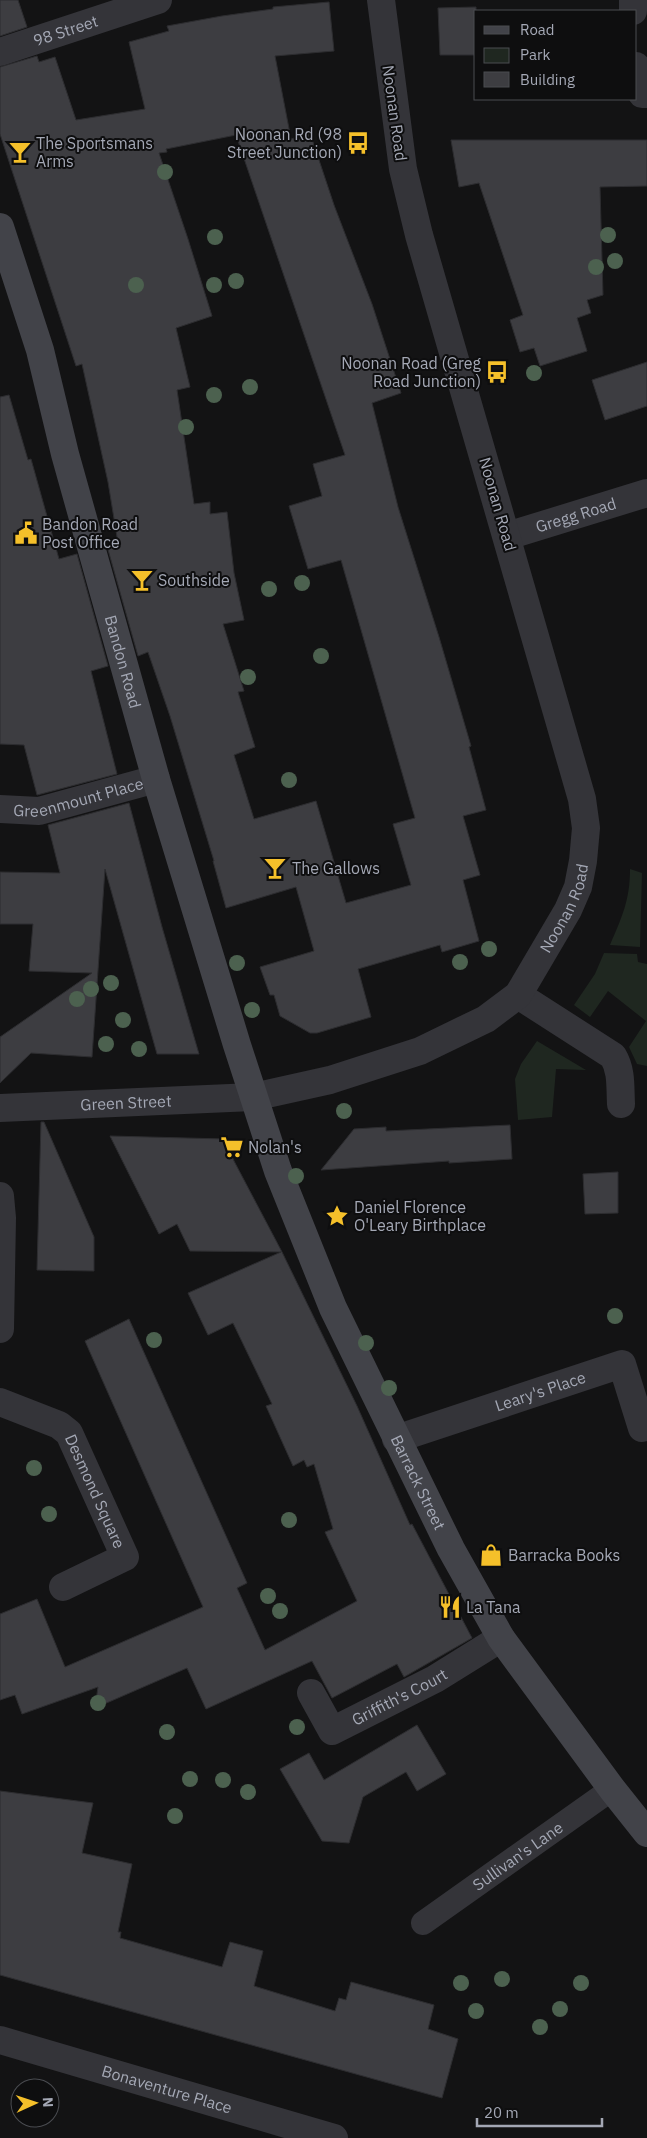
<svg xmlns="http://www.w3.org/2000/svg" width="647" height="2138" font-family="'IBM Plex Sans',sans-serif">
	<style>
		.green { fill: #1f2720 }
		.building { fill: #3d3d41; stroke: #2d2d30; fill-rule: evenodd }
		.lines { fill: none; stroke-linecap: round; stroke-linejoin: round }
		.pedestrian { stroke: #343439; stroke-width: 24 }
		.minor { stroke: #343439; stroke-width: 28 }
		.secondary { stroke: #424349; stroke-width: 28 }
		.tree { fill: #4c614f }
		.labels { text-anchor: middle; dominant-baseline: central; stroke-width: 4; stroke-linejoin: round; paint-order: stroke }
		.street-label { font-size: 16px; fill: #a4a8b5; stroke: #0e0e0f }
		.poi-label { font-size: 16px; fill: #a4a8b5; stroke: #0e0e0f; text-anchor: start }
	</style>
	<rect width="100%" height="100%" fill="#131314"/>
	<path class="green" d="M630 869 642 873 640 947 610 945C622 917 630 900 630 869Z
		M604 953 637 954 638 962 647 964V1066L637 1064 629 1047 646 1021 608 991 590 1017 574 1005 595 974Z
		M537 1041 586 1070 556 1069 552 1117 518 1120 515 1079 521 1064Z"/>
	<path class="building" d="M0 0H18L27 27 0 36Z
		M329 2 334 51 275 56 291 139 310 133 334 205 372 304 401 393 372 403 398 507 439 637 471 746 469 747 486 810 463 816 480 875 463 880 479 941 442 952 440 945 358 969 371 1017 317 1033H310L280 1016 274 995H270L260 967 314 951 296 887 226 908 213 861H214L170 716 148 652 138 656 107 546 118 543 108 482 82 364 76 366 0 134V67L37 56 39 62 55 57 76 120 145 109 129 42 169 31 167 26 222 16 273 9V7ZM236 135 345 455 313 464 322 496 289 506 308 569 341 560 415 818 393 824 411 885 346 903 316 801 254 819 234 755 255 747 238 692 244 691 223 624 244 620 234 573 227 512 210 514V502L194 504 177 390 190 387 176 328 212 316 188 239 159 153 167 152 166 149Z
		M476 7V55H440L438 8Z
		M451 140H647V186L600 187 603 295 587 300 591 313 577 318 587 351 540 366 534 348 520 352 510 320 523 315 479 183 459 187Z
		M647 362V406L605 420 592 380Z
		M9 395 28 460 31 459 59 559 77 554 108 666 91 671 117 774 37 795 24 745 0 744V397Z
		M129 803 162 927 199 1054H157L105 869 92 1057 31 1053 0 1083V1037L92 973 29 971 33 924H0V872L60 873 48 825Z
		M41 1122H44L94 1237V1271L37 1270Z
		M510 1125 512 1159 449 1163V1161L321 1170 354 1129 386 1127V1131Z
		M110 1136 224 1139 234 1161 282 1252 357 1406 410 1525 412 1524 472 1638 404 1677 397 1664 332 1698 312 1661 206 1709 187 1668 95 1708 98 1687 22 1714 15 1695 0 1700V1614L37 1599 65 1667 203 1607 85 1341 129 1319 247 1583 237 1588 265 1650 357 1601 325 1532 333 1529 314 1464 307 1467 304 1460 293 1466 266 1406 272 1404 233 1323 208 1335 188 1293 281 1252 190 1251 177 1224 159 1234Z
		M618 1172V1213L585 1214 583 1174Z
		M417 1725 446 1774 417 1791 406 1772 363 1797 349 1843 322 1841 280 1769 309 1753 324 1780Z
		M0 1791 93 1803 82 1853 132 1864 118 1932H121L120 1938 222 1967 230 1942 263 1951 254 1986 335 2011 339 1998 346 2000 351 1982 434 2005 428 2029 458 2039 442 2098 0 1975Z"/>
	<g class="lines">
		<path class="pedestrian" id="s1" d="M423 1923 612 1789"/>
		<g class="minor">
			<path d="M633 11V0"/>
			<path id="s2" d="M0 52 158 0"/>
			<path d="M636 66 642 94H647"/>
			<path id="s3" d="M507 536 647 493"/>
			<path id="s4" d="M0 809 39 811 156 779"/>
			<path d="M518 995 613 1056C622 1071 620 1087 621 1104"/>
			<path id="s5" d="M0 1108 253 1097 330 1080 420 1051 486 1019 518 995 568 910 578 887 583 861 586 828 582 799 419 235 403 169 381 0"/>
			<path d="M0 1196 2 1218 0 1329"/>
			<path id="s6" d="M0 1402 59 1425 69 1433 125 1557 63 1587"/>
			<path id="s7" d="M396 1439 622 1364 642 1428"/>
			<path id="s8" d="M311 1693 332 1731 435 1679 501 1638"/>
			<path id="s9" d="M0 2040 334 2138"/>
		</g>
		<path class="secondary" id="s10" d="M0 227 40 350 65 454 156 779 237 1045 278 1171 333 1308 451 1549 501 1638 612 1789 647 1833"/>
	</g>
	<g class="tree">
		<circle cx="165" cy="172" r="8"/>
		<circle cx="608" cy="235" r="8"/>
		<circle cx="215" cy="237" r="8"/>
		<circle cx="615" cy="261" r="8"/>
		<circle cx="596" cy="267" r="8"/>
		<circle cx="236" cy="281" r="8"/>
		<circle cx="136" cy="285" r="8"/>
		<circle cx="214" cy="285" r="8"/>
		<circle cx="534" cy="373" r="8"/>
		<circle cx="250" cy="387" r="8"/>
		<circle cx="214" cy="395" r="8"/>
		<circle cx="186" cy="427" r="8"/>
		<circle cx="302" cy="583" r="8"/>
		<circle cx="269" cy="589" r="8"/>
		<circle cx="321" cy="656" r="8"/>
		<circle cx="248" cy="677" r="8"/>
		<circle cx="289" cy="780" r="8"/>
		<circle cx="489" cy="949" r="8"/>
		<circle cx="460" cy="962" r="8"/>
		<circle cx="237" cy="963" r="8"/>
		<circle cx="111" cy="983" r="8"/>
		<circle cx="91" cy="989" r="8"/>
		<circle cx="77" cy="999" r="8"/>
		<circle cx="252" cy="1010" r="8"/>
		<circle cx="123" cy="1020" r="8"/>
		<circle cx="106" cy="1044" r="8"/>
		<circle cx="139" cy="1049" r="8"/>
		<circle cx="344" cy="1111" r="8"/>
		<circle cx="296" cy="1176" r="8"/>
		<circle cx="615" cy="1316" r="8"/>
		<circle cx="154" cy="1340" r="8"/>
		<circle cx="366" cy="1343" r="8"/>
		<circle cx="389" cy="1388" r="8"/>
		<circle cx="34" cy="1468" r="8"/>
		<circle cx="49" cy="1514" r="8"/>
		<circle cx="289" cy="1520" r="8"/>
		<circle cx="268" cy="1596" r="8"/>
		<circle cx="280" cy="1611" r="8"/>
		<circle cx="98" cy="1703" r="8"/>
		<circle cx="297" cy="1727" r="8"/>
		<circle cx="167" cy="1732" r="8"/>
		<circle cx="190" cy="1779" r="8"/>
		<circle cx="223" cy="1780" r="8"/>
		<circle cx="248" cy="1792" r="8"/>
		<circle cx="175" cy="1816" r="8"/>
		<circle cx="502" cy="1979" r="8"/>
		<circle cx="461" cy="1983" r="8"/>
		<circle cx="581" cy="1983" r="8"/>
		<circle cx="560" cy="2009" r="8"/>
		<circle cx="476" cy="2011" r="8"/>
		<circle cx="540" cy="2027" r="8"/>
	</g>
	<defs>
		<symbol id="bus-bare" viewBox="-9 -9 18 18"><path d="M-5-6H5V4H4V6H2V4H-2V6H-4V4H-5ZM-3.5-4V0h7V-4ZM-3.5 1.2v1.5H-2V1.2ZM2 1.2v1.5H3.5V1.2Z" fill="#f5c02a" stroke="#0e0e0f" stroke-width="2.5" paint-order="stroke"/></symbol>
		<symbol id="bar-bare" viewBox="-9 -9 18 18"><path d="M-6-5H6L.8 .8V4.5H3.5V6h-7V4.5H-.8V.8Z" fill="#f5c02a" stroke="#0e0e0f" stroke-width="2.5" paint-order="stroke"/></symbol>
		<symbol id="civic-bare" viewBox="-9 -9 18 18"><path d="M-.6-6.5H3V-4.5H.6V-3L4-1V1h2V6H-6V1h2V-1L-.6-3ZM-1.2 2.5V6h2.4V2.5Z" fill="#f5c02a" stroke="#0e0e0f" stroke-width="2.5" paint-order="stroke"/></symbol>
		<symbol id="supermarket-bare" viewBox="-9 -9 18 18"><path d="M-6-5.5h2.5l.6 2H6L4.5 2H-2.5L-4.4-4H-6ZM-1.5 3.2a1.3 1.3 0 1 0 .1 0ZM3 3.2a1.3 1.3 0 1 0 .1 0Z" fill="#f5c02a" stroke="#0e0e0f" stroke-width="2.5" paint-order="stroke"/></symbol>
		<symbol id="sight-bare" viewBox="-9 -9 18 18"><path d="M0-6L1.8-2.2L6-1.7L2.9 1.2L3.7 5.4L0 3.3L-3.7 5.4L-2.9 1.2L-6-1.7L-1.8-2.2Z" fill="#f5c02a" stroke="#0e0e0f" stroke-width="2.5" paint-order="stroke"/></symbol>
		<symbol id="shop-bare" viewBox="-9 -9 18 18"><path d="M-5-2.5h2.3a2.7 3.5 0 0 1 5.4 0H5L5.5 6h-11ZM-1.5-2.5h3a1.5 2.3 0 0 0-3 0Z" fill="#f5c02a" stroke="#0e0e0f" stroke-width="2.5" paint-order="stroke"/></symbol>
		<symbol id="restaurant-bare" viewBox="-9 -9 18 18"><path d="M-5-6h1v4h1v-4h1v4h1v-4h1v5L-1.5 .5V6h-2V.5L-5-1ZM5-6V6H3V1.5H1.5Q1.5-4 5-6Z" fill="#f5c02a" stroke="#0e0e0f" stroke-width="2.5" paint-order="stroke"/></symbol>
	</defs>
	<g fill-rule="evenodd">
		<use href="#bus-bare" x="342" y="127" width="32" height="32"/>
		<use href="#bar-bare" x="4" y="136" width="32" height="32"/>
		<use href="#bus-bare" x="481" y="356" width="32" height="32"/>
		<use href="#civic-bare" x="10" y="517" width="32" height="32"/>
		<use href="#bar-bare" x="126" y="564" width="32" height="32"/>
		<use href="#bar-bare" x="259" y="852" width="32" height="32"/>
		<use href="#supermarket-bare" x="216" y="1131" width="32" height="32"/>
		<use href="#sight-bare" x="321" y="1200" width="32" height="32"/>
		<use href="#shop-bare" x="475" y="1539" width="32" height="32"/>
		<use href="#restaurant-bare" x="434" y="1591" width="32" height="32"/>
	</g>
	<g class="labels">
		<g class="street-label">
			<text stroke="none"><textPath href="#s2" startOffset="69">98 Street</textPath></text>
			<text transform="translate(395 113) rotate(82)">Noonan Road</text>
			<text transform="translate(498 504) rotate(74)">Noonan Road</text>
			<text stroke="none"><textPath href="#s3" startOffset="72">Gregg Road</textPath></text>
			<text stroke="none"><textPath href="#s10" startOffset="452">Bandon Road</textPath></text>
			<text stroke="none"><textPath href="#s4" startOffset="80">Greenmount Place</textPath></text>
			<text stroke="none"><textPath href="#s5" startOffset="639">Noonan Road</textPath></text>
			<text stroke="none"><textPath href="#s5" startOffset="126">Green Street</textPath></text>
			<text stroke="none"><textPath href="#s7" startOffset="152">Leary's Place</textPath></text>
			<text stroke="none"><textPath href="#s10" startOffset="1326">Barrack Street</textPath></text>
			<text stroke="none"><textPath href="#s6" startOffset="140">Desmond Square</textPath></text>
			<text stroke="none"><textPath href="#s8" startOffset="119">Griffith's Court</textPath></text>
			<text stroke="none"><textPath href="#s1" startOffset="116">Sullivan's Lane</textPath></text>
			<text stroke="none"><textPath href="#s9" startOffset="174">Bonaventure Place</textPath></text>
		</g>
		<g class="poi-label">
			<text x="342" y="134" text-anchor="end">Noonan Rd (98<tspan x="342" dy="18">Street Junction)</tspan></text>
			<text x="36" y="143">The Sportsmans<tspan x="36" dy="18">Arms</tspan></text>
			<text x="481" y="363" text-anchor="end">Noonan Road (Greg<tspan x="481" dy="18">Road Junction)</tspan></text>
			<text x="42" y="524">Bandon Road<tspan x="42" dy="18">Post Office</tspan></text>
			<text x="158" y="580">Southside</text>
			<text x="292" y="868">The Gallows</text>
			<text x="248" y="1147">Nolan's</text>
			<text x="354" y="1207">Daniel Florence<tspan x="354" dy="18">O'Leary Birthplace</tspan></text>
			<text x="508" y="1555">Barracka Books</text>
			<text x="466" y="1607">La Tana</text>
		</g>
	</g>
	<rect x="474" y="10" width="162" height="90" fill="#0e0e0f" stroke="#4a4c51"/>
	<rect x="484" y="26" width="25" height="8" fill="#424349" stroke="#4a4c51"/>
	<text x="520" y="35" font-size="15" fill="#a4a8b5">Road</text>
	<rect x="484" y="48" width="25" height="15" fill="#1f2720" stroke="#4a4c51"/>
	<text x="520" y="60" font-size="15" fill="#a4a8b5">Park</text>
	<rect x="484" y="72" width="25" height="15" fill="#3d3d41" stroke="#4a4c51"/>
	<text x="520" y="85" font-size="15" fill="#a4a8b5">Building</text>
	<g transform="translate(35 2103) rotate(87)"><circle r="24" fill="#0e0e0f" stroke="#4a4c51"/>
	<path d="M0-4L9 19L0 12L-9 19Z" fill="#f5c02a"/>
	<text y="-8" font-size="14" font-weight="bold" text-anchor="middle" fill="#a4a8b5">N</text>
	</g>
	<path d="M477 2118v8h125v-8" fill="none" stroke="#a4a8b5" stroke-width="2.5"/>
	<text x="484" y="2118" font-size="15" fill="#a4a8b5" stroke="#0e0e0f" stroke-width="4" paint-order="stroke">20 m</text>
</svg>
